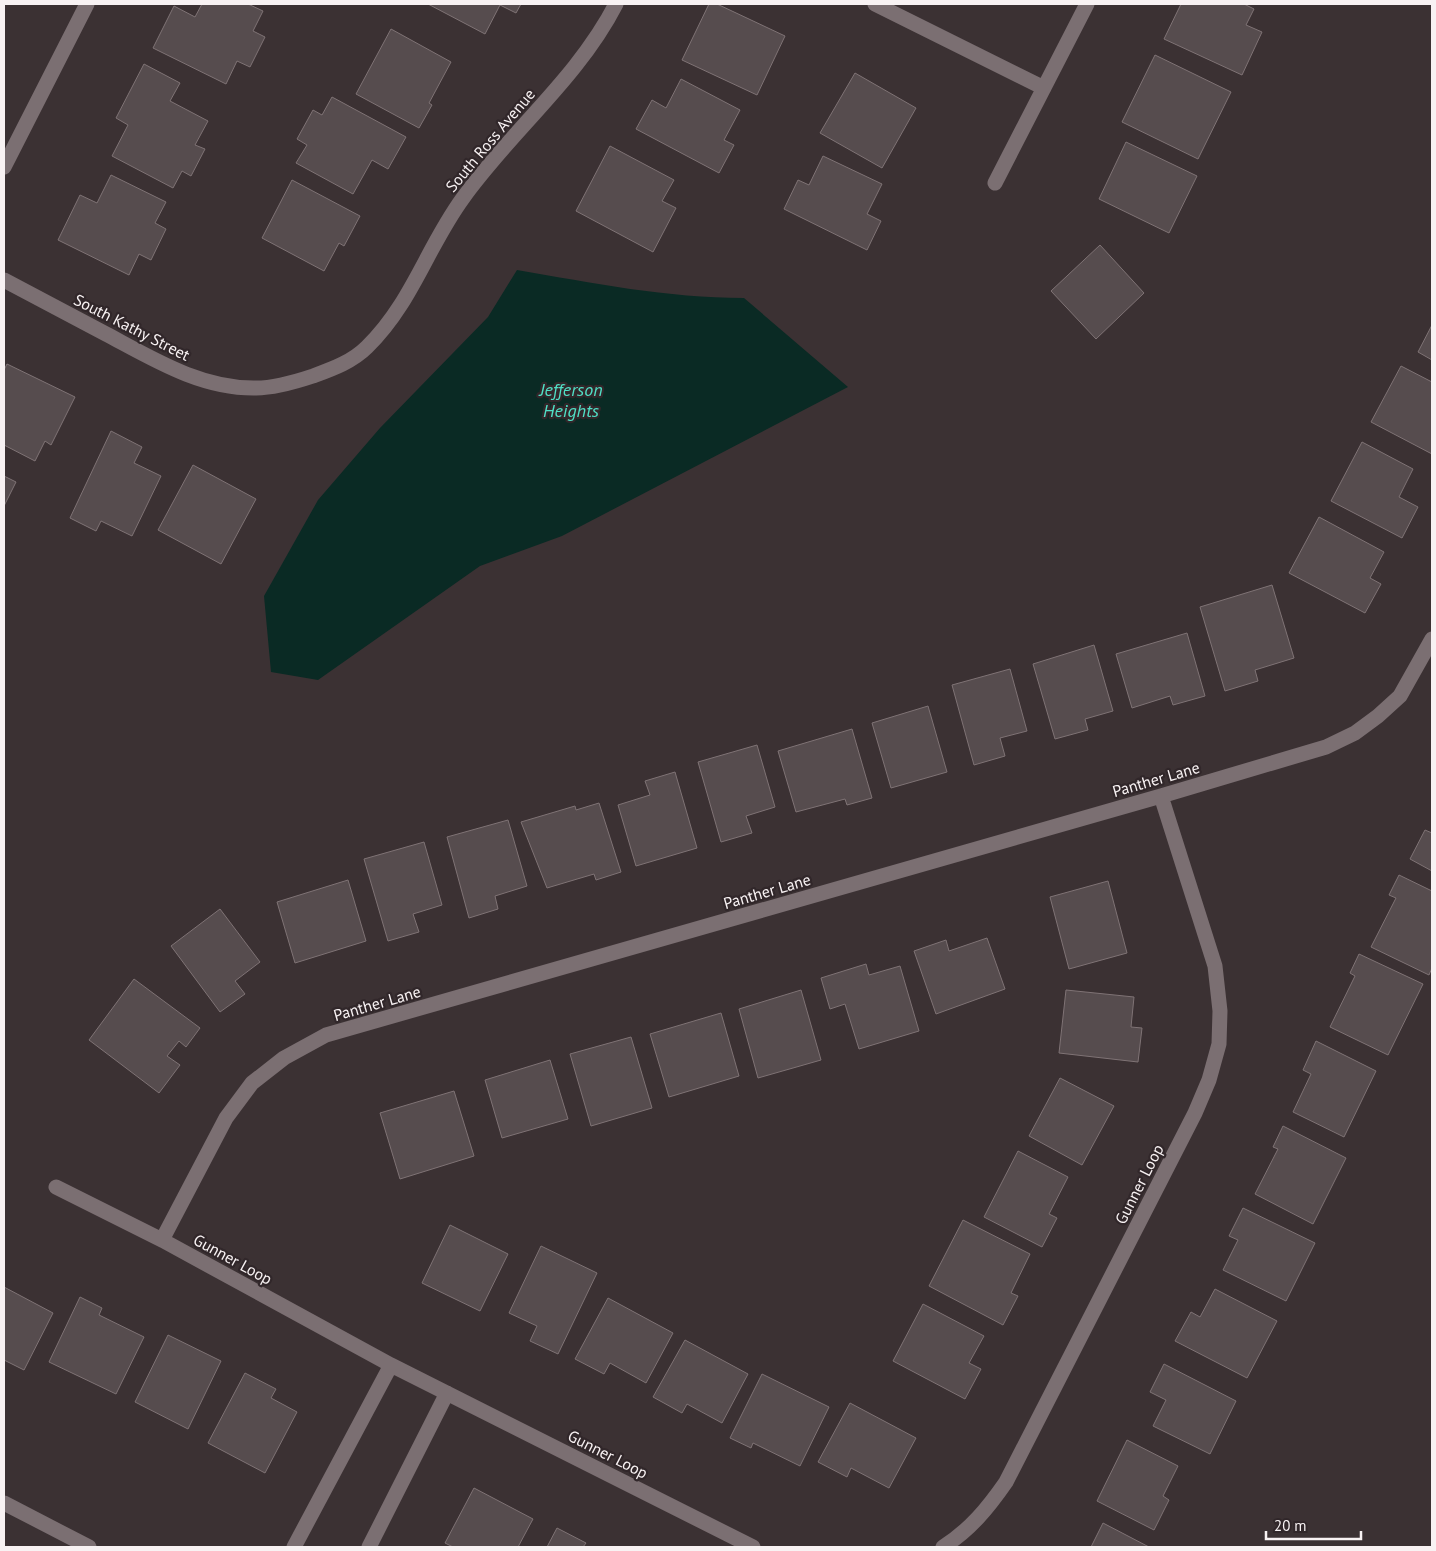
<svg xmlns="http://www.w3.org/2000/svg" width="1436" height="1551" font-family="'PT Sans',sans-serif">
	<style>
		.water { fill: #0a2a24 }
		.building { fill: #564c4e; stroke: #7f7375 }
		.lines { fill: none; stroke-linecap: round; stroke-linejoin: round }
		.minor { stroke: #7b6f72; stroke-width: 15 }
		.labels { text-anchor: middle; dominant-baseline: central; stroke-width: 4.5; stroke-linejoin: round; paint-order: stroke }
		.street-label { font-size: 16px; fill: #f8f2f3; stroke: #31272a }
		.water-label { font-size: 18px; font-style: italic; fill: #50e0c6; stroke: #31272a }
	</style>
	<rect width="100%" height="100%" fill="#3b3133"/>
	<path class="water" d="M517 270C593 283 667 298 744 298L848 387 562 536 480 566 318 680 271 672 264 596 318 500 380 428 488 317Z"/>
	<path class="building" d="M202 4H248L263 11 253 31 265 37 250 67 237 61 226 84 153 48 174 6 195 17Z
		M428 4H521L516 13 500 5 485 34Z
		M709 4H717L785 36 757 95 682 60Z
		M1181 4H1244L1254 9 1246 25 1262 32 1242 75 1164 39Z
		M391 29 451 62 429 103 432 105 419 128 356 94Z
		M1155 55 1231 92 1198 159 1122 122Z
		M144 64 180 83 170 101 208 121 195 145 205 149 191 176 182 171 173 188 112 156 128 125 116 118Z
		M855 73 916 108 882 168 820 133Z
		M681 79 740 110 724 140 734 145 719 173 636 129 652 100 666 108Z
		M332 97 406 137 388 169 372 160 353 194 296 163 307 145 297 139 313 110 322 115Z
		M1126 142 1197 176 1169 233 1099 199Z
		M610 146 674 180 662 201 676 208 653 252 576 211Z
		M823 156 882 184 867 214 881 221 867 250 784 209 798 180 809 185Z
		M111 175 166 202 155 223 166 229 151 260 139 254 129 275 58 240 80 195 97 203Z
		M292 180 360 216 344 246 339 243 324 271 262 238Z
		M1100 245 1144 293 1096 339 1051 291Z
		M1432 325V360L1418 352Z
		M7 364 75 397 51 445 45 441 35 461 4 445V370Z
		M1401 366 1432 382V454L1371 422Z
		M111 431 142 447 134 463 161 476 132 536 101 521 96 531 70 518Z
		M1362 442 1413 469 1399 497 1418 507 1402 538 1331 501Z
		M193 465 256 499 221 564 158 530Z
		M4 476 16 482 4 506Z
		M1319 517 1384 552 1370 578 1381 584 1365 613 1289 573Z
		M1272 585 1294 658 1255 670 1258 681 1225 691 1200 607Z
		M1187 633 1205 696 1173 705 1170 696 1132 708 1116 654Z
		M1094 645 1113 711 1085 719 1088 730 1055 739 1033 664Z
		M1010 669 1027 731 1000 738 1005 756 974 765 952 685Z
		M928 706 947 772 891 788 872 723Z
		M852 729 872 798 847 805 845 799 796 812 778 751Z
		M757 745 775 807 746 816 752 833 721 842 698 762Z
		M675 772 697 848 636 866 618 805 650 795 645 781Z
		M599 803 621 872 596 880 594 874 547 888 521 822 575 806 576 810Z
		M508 820 527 886 495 896 498 909 469 918 447 837Z
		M1425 830 1432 833V871L1410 859Z
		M424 842 442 905 413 914 419 932 388 941 364 859Z
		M1399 875 1432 891V968L1429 975 1371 947 1396 898 1389 895Z
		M348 880 366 941 295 963 277 902Z
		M1108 881 1127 953 1069 969 1050 897Z
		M220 909 260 962 235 981 245 994 220 1012 171 946Z
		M987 938 1005 989 936 1014 914 951 946 940 949 951Z
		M1359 954 1423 984 1388 1055 1330 1027 1355 976 1350 973Z
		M866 964 869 975 900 966 919 1031 859 1049 845 1004 830 1009 821 978Z
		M134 979 200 1028 186 1047 179 1041 167 1056 180 1065 159 1093 89 1040Z
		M801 990 821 1060 758 1078 739 1009Z
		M1066 990 1134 997 1131 1027 1142 1028 1138 1062 1059 1053Z
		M721 1013 739 1076 669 1097 650 1034Z
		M631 1037 652 1108 591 1126 570 1054Z
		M1316 1041 1376 1071 1344 1137 1293 1112 1311 1074 1303 1070Z
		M550 1060 568 1119 502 1138 485 1080Z
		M1060 1078 1114 1106 1082 1165 1029 1136Z
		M454 1091 474 1156 400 1179 380 1113Z
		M1283 1126 1346 1158 1313 1224 1255 1194 1278 1149 1273 1147Z
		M1018 1151 1068 1177 1049 1214 1057 1218 1042 1247 984 1217Z
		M1243 1208 1315 1243 1286 1301 1223 1270 1238 1240 1229 1236Z
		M963 1220 1030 1254 1011 1293 1018 1296 1003 1325 929 1286Z
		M450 1225 508 1254 480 1311 422 1283Z
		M541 1246 597 1273 558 1354 530 1341 537 1326 509 1313Z
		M4 1287 53 1313 24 1370 4 1360Z
		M1215 1289 1277 1321 1247 1378 1175 1341 1191 1312 1200 1317Z
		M80 1297 102 1308 99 1315 144 1337 116 1394 49 1362Z
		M608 1298 673 1333 646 1383 610 1363 604 1374 575 1359Z
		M923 1304 984 1336 969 1363 981 1369 965 1399 893 1361Z
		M168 1335 221 1361 188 1429 135 1402Z
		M685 1340 748 1374 722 1423 687 1404 682 1413 653 1397Z
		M1164 1364 1236 1401 1210 1454 1153 1426 1166 1400 1150 1392Z
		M245 1373 276 1389 271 1398 297 1412 265 1473 208 1443Z
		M762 1374 829 1407 800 1466 753 1443 751 1448 730 1438Z
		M850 1403 916 1438 889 1488 851 1468 847 1477 818 1462Z
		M1127 1440 1178 1466 1163 1496 1169 1500 1154 1530 1097 1501Z
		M474 1488 533 1519 518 1547H453L445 1543Z
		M1103 1523 1149 1547H1091Z
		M557 1528 586 1543 583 1547H547Z"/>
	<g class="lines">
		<path class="minor" d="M875 4 1044 88
			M4 167 87 4
			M995 183 1087 4
			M4 280C38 298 72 316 106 334 153 359 201 389 256 388 275 388 295 382 313 376 332 369 352 362 367 347 412 303 427 247 463 198 511 131 578 78 616 4
			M56 1187 162 1240 391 1365 753 1547
			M162 1240 226 1118 252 1083 284 1058 326 1035 1161 796 1326 747 1355 733 1378 716 1400 696 1432 639
			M4 1503 89 1547
			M294 1547 391 1365
			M369 1547 447 1393
			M943 1547C970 1530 988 1508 1006 1482L1195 1113 1209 1080 1219 1044 1220 1011 1215 966 1161 796"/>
	</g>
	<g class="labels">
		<g class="street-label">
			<text transform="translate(490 140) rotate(-50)">South Ross Avenue</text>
			<text transform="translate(132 327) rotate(27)">South Kathy Street</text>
			<text transform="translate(1156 779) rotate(-16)">Panther Lane</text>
			<text transform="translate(767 891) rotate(-16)">Panther Lane</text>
			<text transform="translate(377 1003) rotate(-16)">Panther Lane</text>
			<text transform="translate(1139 1184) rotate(-63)">Gunner Loop</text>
			<text transform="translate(233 1259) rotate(29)">Gunner Loop</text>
			<text transform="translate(608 1454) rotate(27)">Gunner Loop</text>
		</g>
		<g class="water-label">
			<text x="571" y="389">Jefferson<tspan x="571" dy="21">Heights</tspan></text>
		</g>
	</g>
	<rect width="1436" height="1551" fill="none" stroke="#f8f2f3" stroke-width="10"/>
	<path d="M1266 1531v8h95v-8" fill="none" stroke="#f8f2f3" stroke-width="2.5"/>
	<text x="1274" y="1531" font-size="15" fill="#f8f2f3" stroke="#31272a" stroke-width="4" paint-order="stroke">20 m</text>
</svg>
